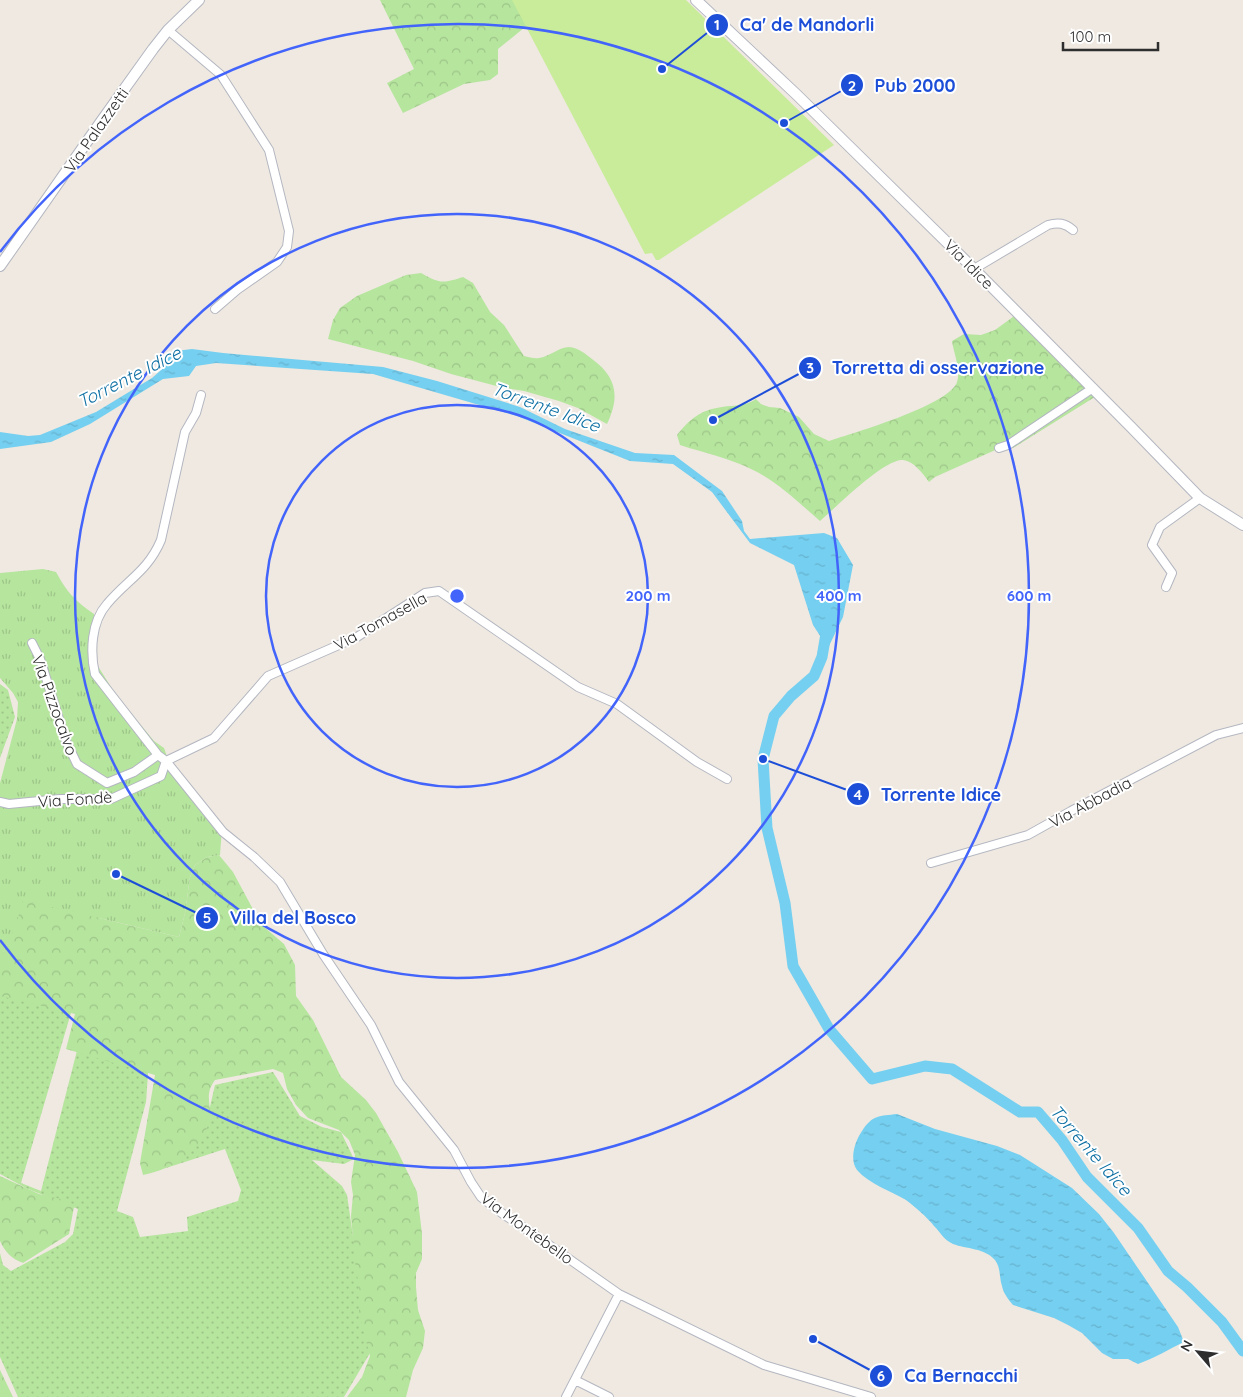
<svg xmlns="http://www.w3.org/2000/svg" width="1243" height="1397" font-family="Quicksand,sans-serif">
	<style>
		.grass { fill: url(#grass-dots) }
		.forest { fill: url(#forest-crowns) }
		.park { fill: url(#park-tufts) }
		.pitch { fill: #c9ec9a }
		.water { fill: url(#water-ripples) }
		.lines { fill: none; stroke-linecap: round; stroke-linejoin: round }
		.river { stroke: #75cff0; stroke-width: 11 }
		.street-casing { stroke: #b4b7c1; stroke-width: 10 }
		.secondary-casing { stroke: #b4b7c1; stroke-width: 12 }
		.street { stroke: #fff; stroke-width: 8 }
		.secondary { stroke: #fff; stroke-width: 10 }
		.ring { fill: none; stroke: #4264fb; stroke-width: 2.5 }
		.labels { text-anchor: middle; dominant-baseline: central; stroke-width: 4; stroke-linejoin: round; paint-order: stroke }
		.street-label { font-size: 16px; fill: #2e2e2e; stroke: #fff }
		.water-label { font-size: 18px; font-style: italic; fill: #0d6fa3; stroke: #fff }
		.centre { fill: #4264fb; stroke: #fff; stroke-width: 2.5 }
		.ring-label { font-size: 15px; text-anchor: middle; font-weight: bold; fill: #4264fb; stroke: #fff; stroke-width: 4; stroke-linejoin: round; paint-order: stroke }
		.leader { fill: none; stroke: #1d4ed8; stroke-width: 2 }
		.callout-dot { fill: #1d4ed8; stroke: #fff; stroke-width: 2 }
		.mark-label { font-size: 15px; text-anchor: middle; font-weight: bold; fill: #fff }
		.callout-label { font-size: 18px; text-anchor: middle; font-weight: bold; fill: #1d4ed8; stroke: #fff; stroke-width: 4; stroke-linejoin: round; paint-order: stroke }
	</style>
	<defs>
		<pattern id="grass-dots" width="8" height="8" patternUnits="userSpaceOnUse" patternTransform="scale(1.25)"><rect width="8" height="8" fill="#b6e59e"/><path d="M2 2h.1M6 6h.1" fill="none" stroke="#9dc588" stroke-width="1.8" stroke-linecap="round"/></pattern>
		<pattern id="forest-crowns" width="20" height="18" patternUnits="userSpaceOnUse" patternTransform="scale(1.25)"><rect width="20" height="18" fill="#b6e59e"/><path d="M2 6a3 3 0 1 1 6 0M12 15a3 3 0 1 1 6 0" fill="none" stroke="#9dc588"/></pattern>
		<pattern id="park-tufts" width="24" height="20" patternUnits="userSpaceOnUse" patternTransform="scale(1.25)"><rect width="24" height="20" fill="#b6e59e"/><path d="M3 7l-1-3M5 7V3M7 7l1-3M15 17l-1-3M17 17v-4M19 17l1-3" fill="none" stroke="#9dc588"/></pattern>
		<pattern id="water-ripples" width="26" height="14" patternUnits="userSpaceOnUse" patternTransform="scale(1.25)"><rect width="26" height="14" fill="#75cff0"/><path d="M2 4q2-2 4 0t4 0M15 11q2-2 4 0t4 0" fill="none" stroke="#66b2ce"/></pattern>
	</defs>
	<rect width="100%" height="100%" fill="#efe9e1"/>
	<path class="grass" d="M0 684 8 690 15 717 0 758Z
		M19 899 100 914 21 1183 41 1191 110 922 151 1032 146 1102 117 1211 133 1217 140 1237 188 1231 187 1217 238 1201 241 1190 225 1149 166 1168 206 1124 215 1085 273 1072 300 1116 322 1127 341 1132 354 1159 344 1164 312 1160 342 1186 347 1195 370 1353 344 1397H18L0 1357V1253L3 1265 11 1271 65 1242 73 1234 78 1209 28 1189 0 1174V956L6 949Z"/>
	<path class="forest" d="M380 0H518L530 23 498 49V74L490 80 464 84 403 113 387 83 414 69Z
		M421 273C439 283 442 284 463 277L473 283 490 312 504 325 524 356C529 357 535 359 539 358 549 357 559 347 569 347 579 348 584 353 592 359 617 377 620 397 607 424L578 408 559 401 524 391 504 388 451 374 413 361 328 339 333 320 340 308 357 296 406 275Z
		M1017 314 1098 395 1013 448 1002 447 935 477 929 482C923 474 914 461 903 460 885 458 835 508 820 521 799 503 778 482 753 470 730 458 704 453 680 445L677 435C690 419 700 410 722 407 735 405 746 406 756 399L761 404 769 407 780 408 799 417 814 434 829 441C853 433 950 405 957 382 961 370 954 354 952 341L964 334 981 335 995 330Z
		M219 855 233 872 255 913 264 927 284 944 295 965 296 996 313 1020 341 1077 366 1100 376 1113 398 1152 417 1192 422 1234V1259L416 1273V1287L418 1310 425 1331 423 1348 413 1370 406 1397H347L362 1377 370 1356 359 1313 360 1293 355 1262 351 1216 353 1195 351 1182 355 1155 349 1140 339 1130 308 1118 296 1105 287 1089 283 1073 273 1069 215 1080C203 1096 213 1105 209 1121 202 1152 172 1169 143 1175L140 1163 155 1075 66 1049 75 1014 0 996V959L14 930 23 900 179 937 185 913 190 877 195 865 207 857Z
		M0 1176 39 1194 69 1201 74 1207 69 1234 23 1263C12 1259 5 1252 0 1241Z
		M0 1370 13 1397H0Z"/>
	<path class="park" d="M43 569 56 572C67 592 75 601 94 614L96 663 116 695 154 741 164 748 172 770 222 828 220 855 207 857 195 865 190 877 185 913 179 937 23 900 14 930 0 959V783L17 719 18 702 13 693 0 678V573Z"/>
	<path class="pitch" d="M512 0H686L834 145 659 260H656L652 253 645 254Z"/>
	<path class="water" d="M192 349 223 353 383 367 437 381 520 407 565 429 635 453 674 455 722 491 742 521 744 531 750 539 824 533 837 538 853 565 843 617 828 648 813 625 794 565 750 543 712 492 673 464 630 461 517 416 373 374 216 363 196 366 189 376 163 379 90 424 51 442 0 449V432L28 436 40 435 96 412 152 378 160 371V364L176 351Z
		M897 1114 935 1129 997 1146 1020 1155 1072 1188 1099 1214 1114 1233 1178 1327 1184 1342C1169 1349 1155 1358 1138 1364L1128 1359H1113L1102 1353 1082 1333 1068 1325 1054 1318 1013 1305C1009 1300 1003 1293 1002 1286 999 1277 1001 1268 995 1260 985 1248 966 1249 953 1244 944 1240 941 1233 934 1226 928 1218 914 1206 906 1200 891 1191 869 1184 857 1170 849 1159 855 1141 862 1131 872 1115 880 1116 897 1114Z"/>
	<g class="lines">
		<path class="river" d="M827 628 822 657 814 676 791 696 774 716 763 759 767 828 785 903 793 966 829 1029 872 1079 925 1066 952 1069 1020 1112H1038L1062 1140 1087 1177 1138 1228 1168 1271 1187 1287 1222 1322 1243 1351"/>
		<defs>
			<path id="street" d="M168 30 221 75 269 150 289 231 287 247 277 262 237 290 215 309
				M974 269 1048 225C1058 222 1065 223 1073 230
				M201 395 196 413 185 432 161 540C148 571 127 580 107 604 91 622 90 652 95 674L158 755 166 761 223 832 254 857 280 882 323 954 371 1025 399 1082 454 1150 471 1182 481 1197 503 1214 535 1235 619 1294 764 1365 871 1397
				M999 448 1008 445 1093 388
				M1166 587 1172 573 1152 545 1160 527 1200 498
				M32 643 40 659 66 741 77 764 107 783 134 772 158 755
				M166 761 214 738 268 676 357 637 425 593 439 591 578 687 617 704 697 762 727 779
				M0 802 9 804 60 799H111L161 776 166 761
				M931 863 1028 835 1071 811 1216 735 1243 728
				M575 1380 609 1397
				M566 1397 619 1294"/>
			<path id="secondary" d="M696 0 797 95 974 269 1131 427 1200 498 1243 525
				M0 266 100 123 153 49 168 30 199 0"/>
		</defs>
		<use href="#street" class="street-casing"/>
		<use href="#secondary" class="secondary-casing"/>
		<use href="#street" class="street"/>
		<use href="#secondary" class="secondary"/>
	</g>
	<g class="ring">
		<circle cx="457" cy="596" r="191"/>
		<circle cx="457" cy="596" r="382"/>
		<path d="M0 252A572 572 0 1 1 0 940"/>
	</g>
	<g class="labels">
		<g class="street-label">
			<text transform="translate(96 130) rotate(-55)">Via Palazzetti</text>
			<text transform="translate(969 264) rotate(45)">Via Idice</text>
			<text transform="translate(380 621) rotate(-29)">Via Tomasella</text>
			<text transform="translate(55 705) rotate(70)">Via Pizzocalvo</text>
			<text transform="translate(75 799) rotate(-4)">Via Fondè</text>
			<text transform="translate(1090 802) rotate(-28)">Via Abbadia</text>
			<text transform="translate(527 1228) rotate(36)">Via Montebello</text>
		</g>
		<g class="water-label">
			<text transform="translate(129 377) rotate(-27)">Torrente Idice</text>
			<text transform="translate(546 407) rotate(20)">Torrente Idice</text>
			<text transform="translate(1091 1150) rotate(49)">Torrente Idice</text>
		</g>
	</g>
	<circle cx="457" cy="596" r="8" class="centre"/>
	<g class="ring-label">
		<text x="648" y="601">200 m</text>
		<text x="839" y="601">400 m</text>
		<text x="1029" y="601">600 m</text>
	</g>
	<path class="leader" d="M662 69L717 25M784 123L852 85M713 420L810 368M763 759L858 794M116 874L207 918M813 1339L881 1376"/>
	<g class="callout-dot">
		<circle cx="662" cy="69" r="5"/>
		<circle cx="784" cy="123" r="5"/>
		<circle cx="713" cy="420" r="5"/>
		<circle cx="763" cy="759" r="5"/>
		<circle cx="116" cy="874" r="5"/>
		<circle cx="813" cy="1339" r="5"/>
		<circle cx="717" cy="25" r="12"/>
		<circle cx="852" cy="85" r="12"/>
		<circle cx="810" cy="368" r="12"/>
		<circle cx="858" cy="794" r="12"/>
		<circle cx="207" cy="918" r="12"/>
		<circle cx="881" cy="1376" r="12"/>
	</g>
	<g class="mark-label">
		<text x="717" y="30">1</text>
		<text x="852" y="91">2</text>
		<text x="810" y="373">3</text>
		<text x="858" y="800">4</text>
		<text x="207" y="923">5</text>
		<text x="881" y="1381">6</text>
	</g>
	<g class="callout-label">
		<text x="807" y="31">Ca' de Mandorli</text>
		<text x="915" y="92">Pub 2000</text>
		<text x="938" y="374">Torretta di osservazione</text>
		<text x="941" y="801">Torrente Idice</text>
		<text x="293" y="924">Villa del Bosco</text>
		<text x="961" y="1382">Ca Bernacchi</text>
	</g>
	<g transform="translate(1198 1352) rotate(298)" stroke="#ffffff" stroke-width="4" paint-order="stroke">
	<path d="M0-4L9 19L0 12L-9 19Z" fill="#2e2e2e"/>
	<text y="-8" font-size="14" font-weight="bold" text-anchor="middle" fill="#2e2e2e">N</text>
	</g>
	<path d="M1063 42v8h95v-8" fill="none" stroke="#2e2e2e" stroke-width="2.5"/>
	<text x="1070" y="42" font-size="15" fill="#2e2e2e" stroke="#ffffff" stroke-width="4" paint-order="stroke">100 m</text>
</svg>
